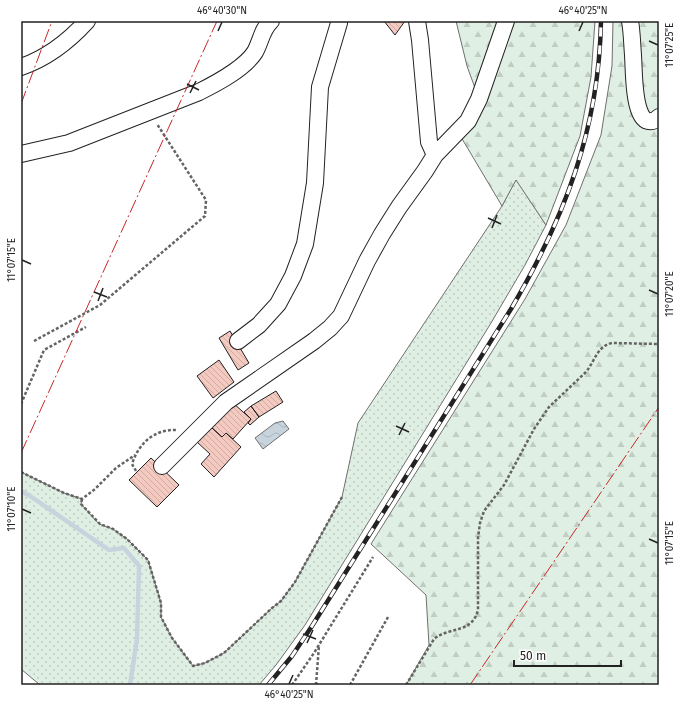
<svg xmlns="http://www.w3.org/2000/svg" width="680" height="706" font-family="'Fira Sans',sans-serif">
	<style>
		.grass { fill: url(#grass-dots); stroke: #6f6f6f }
		.forest { fill: url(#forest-firs); stroke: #6f6f6f }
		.water { fill: url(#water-waves); stroke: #6f6f6f }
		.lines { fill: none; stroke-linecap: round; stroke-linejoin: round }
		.stream { stroke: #c7d3dd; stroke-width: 4.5 }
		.building { fill: url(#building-back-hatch); stroke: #222 }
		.minor-casing { stroke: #222; stroke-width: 18 }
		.path { stroke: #646464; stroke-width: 2.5; stroke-dasharray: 3 2; stroke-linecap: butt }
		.minor { stroke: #fff; stroke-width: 16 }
		.rail-casing { stroke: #222; stroke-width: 4.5 }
		.rail { stroke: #fff; stroke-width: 3; stroke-dasharray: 9; stroke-linecap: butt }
		.power { stroke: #c62828; stroke-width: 1; stroke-dasharray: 14 3 2 3; stroke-linecap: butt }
		.ticks { fill: none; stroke: #222; stroke-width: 1.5 }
		.neatline { fill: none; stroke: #222; stroke-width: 1.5 }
		.ticks-label { font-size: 10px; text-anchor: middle; fill: #222 }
	</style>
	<defs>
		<pattern id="grass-dots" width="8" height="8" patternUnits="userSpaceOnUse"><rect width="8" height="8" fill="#e0efe3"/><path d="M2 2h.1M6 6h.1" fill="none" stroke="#c0cdc2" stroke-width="1.8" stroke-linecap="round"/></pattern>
		<pattern id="forest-firs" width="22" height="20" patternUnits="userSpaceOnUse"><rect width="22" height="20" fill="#e0efe3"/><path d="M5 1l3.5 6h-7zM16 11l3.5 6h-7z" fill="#c0cdc2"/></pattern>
		<pattern id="water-waves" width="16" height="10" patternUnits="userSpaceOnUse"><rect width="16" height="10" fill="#c7d3dd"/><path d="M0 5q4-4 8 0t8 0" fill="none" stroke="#abb5bd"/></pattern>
		<pattern id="building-back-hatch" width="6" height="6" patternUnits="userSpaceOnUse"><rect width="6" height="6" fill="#f3c9c0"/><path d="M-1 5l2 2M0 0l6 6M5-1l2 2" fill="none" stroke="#d0aca5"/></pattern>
	</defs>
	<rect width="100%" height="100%" fill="#fff"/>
	<path class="grass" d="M516 179 546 225 525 265 491 323 305 625 276 665 259 685H40L21 669V472L64 493 82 499 81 504 99 524 113 529 127 539 148 560 161 603V617L172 638 193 666 205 663 224 653 272 608 281 601 295 582 342 497 358 423 502 206Z"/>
	<path class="forest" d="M456 21H595L591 77 580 136 546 225 516 180 502 206 458 132 479 99 467 66Z
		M613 21H659V685H406L429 645 426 595 371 544 525 299 566 225 601 135 612 66Z"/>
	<path class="water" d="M283 421 289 429 263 449 255 438 275 423Z"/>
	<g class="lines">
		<path class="stream" d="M21 491 30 496 109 550 124 548 139 566 137 639 130 685"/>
	</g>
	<path class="building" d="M384 21H405L395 35Z
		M230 331 249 363 238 370 219 338Z
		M219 360 234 382 213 398 197 376Z
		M276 391 283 402 259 417 251 406Z
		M233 403 251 419 233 439 226 433 222 437 211 427Z
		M251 406 259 417 250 425 248 423 251 419 244 412Z
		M211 427 222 437 226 433 241 447 214 477 201 464 210 454 197 442Z
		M151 458 179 485 157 507 129 480Z"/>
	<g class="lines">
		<defs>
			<path id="minor" d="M417 21 420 40 429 142 435 155 468 121 479 99 506 21
				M630 21C632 32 632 43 633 55 634 68 633 118 648 121 653 122 656 120 659 117
				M21 67C47 58 68 42 87 21
				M21 154 69 143 199 92C217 83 244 69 255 52 261 41 262 29 271 21
				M238 341 259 325 278 304 293 276 305 244 315 183 320 87 339 23
				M162 466 226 402 314 341 330 328 341 316 367 261 382 234 399 207 425 171 435 155"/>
		</defs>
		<use href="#minor" class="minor-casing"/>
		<path class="path" d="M34 341 100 305 205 216 206 200 157 124
			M21 404 44 350 86 327
			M136 471 132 464C139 443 154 429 177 430
			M21 472 64 493 82 499 95 489 116 468 135 455
			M82 499 81 504 100 524 113 529 127 539 148 560 161 603V617L172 638 193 666 205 663 224 653 272 608 281 601 295 582 342 497
			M292 685 314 653 373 557
			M316 685 319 645
			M350 685 388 617
			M406 685 434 639C450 626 472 634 478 610V538L480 523 484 511 504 485 534 429 549 407 586 372C595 361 597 346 612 343L659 344"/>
		<use href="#minor" class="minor"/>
		<defs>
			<path id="rail" d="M268 685 292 656 312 626 511 309C565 217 599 129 601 21"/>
		</defs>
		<use href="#rail" class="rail-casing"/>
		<use href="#rail" class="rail"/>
		<path class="power" d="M21 104 52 21
			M21 453 217 21
			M470 685 659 407"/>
	</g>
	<path class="ticks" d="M218 31 222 22M579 31 583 22M649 41 658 45M187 84 199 90M190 93 196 81M488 218 501 224M492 228 497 215M22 260 31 264M649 290 658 294M94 292 107 297M98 301 103 288M396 426 409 432M399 435 405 423M22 509 31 513M649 539 658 543M303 634 316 639M307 643 313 630M289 684 293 675"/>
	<rect width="680" height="706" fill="none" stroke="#ffffff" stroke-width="44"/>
	<path d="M514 660v6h107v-6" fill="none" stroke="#222222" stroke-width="2"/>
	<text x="520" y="660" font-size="12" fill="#222222" stroke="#ffffff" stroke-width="3" paint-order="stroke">50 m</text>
	<rect x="22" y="22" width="636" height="662" class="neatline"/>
	<g class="ticks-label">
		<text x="222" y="14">46°40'30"N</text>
		<text x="583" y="14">46°40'25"N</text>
		<text transform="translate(669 45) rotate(-90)" y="4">11°07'25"E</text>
		<text transform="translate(11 260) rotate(-90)" y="4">11°07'15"E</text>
		<text transform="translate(669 294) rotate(-90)" y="4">11°07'20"E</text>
		<text transform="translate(11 509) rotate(-90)" y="4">11°07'10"E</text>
		<text transform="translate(669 543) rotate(-90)" y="4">11°07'15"E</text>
		<text x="289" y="698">46°40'25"N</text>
	</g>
</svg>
